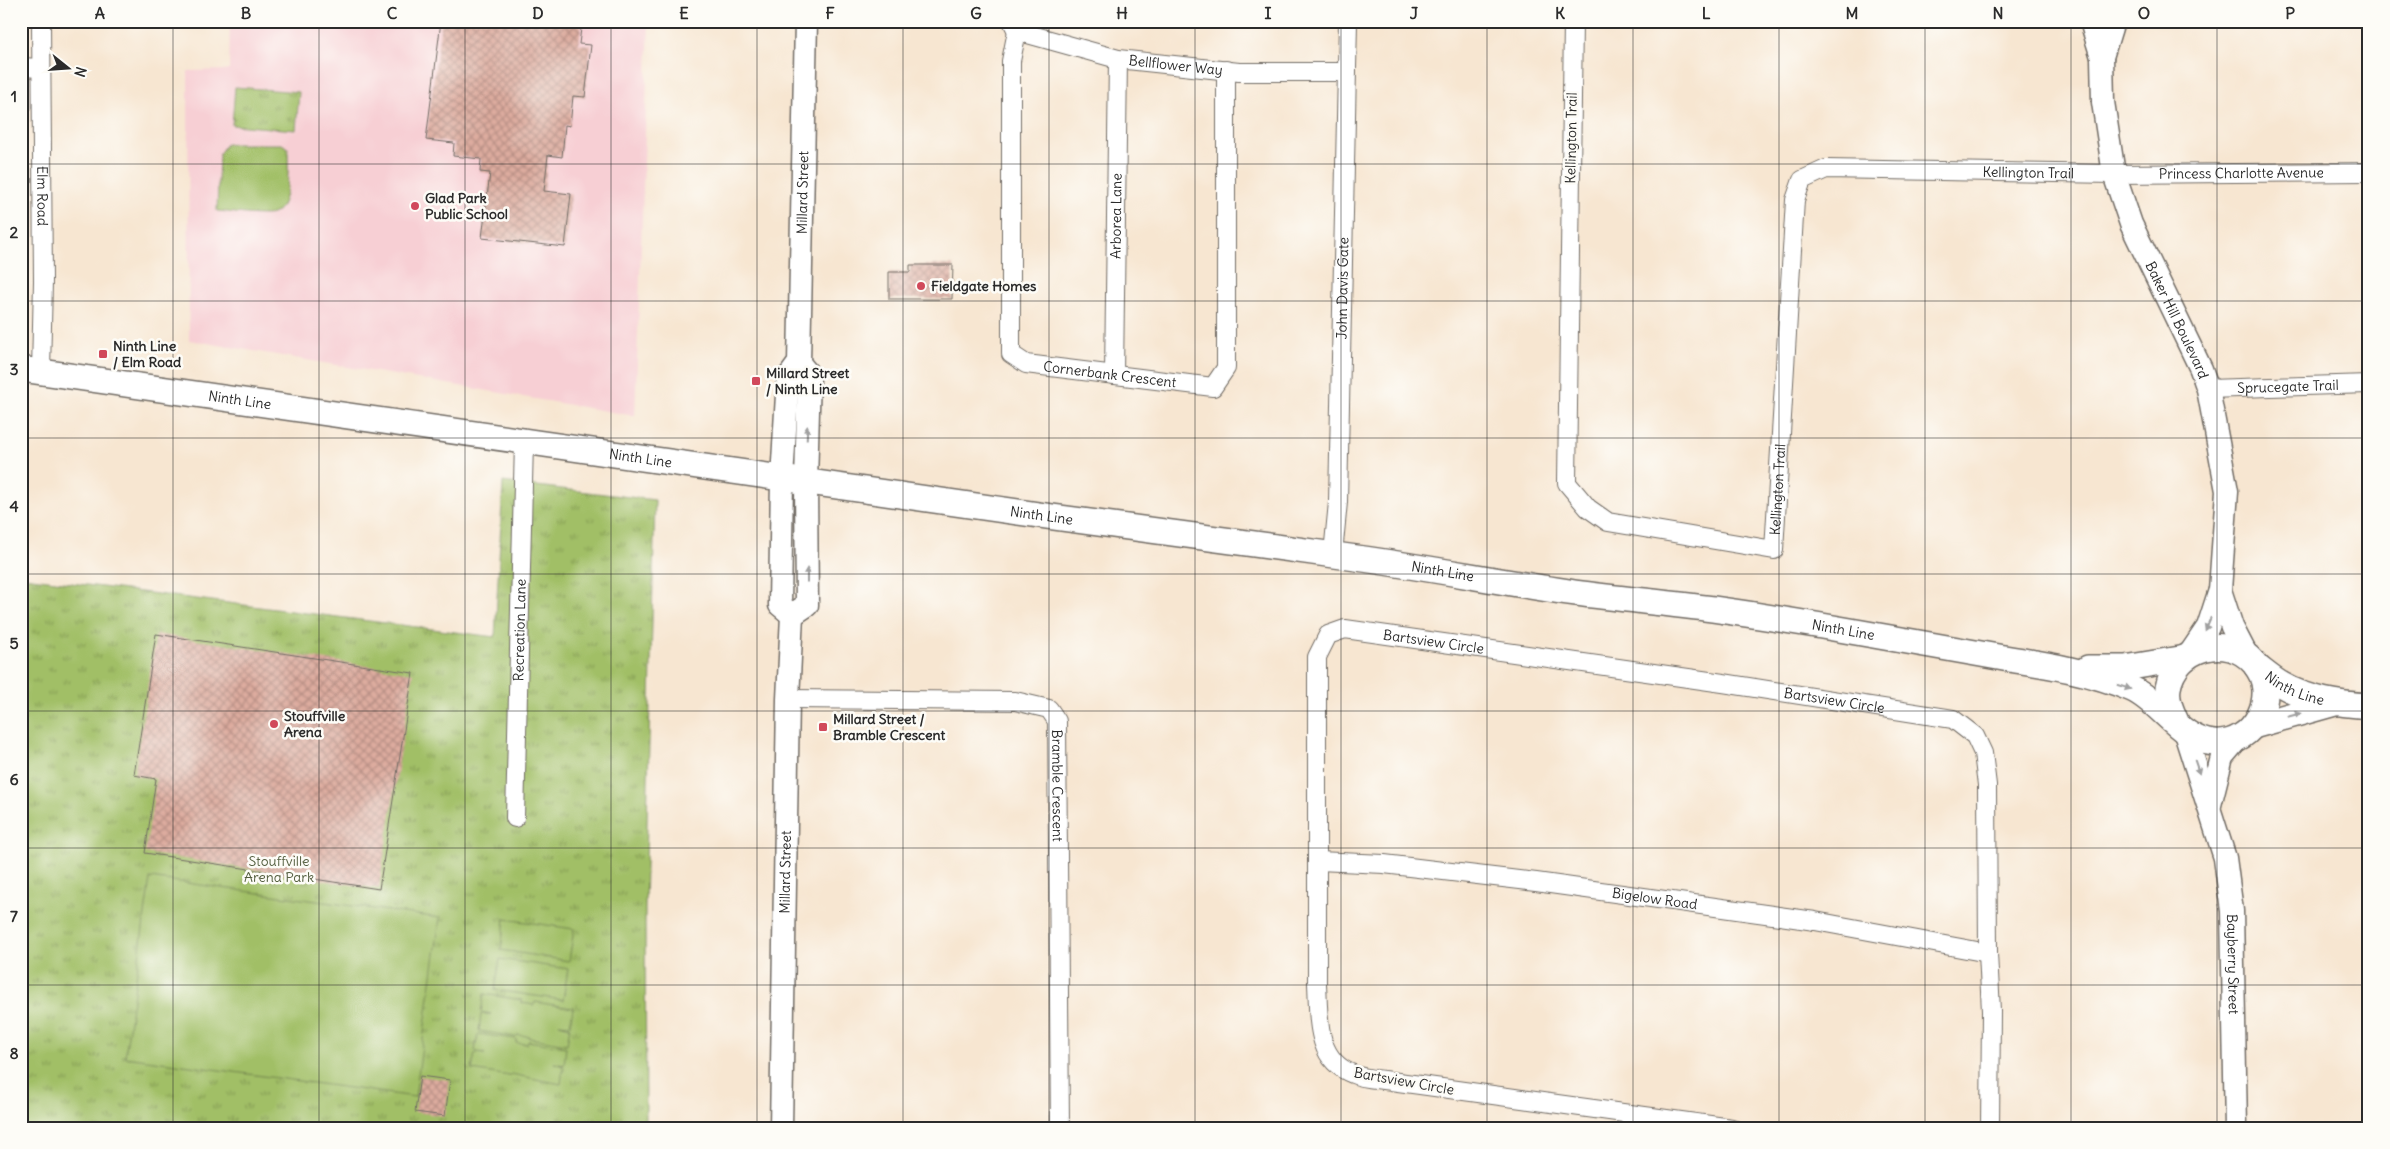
<svg xmlns="http://www.w3.org/2000/svg" width="2390" height="1149" font-family="Delius,sans-serif">
	<style>
		.built { fill: #f7cfd4 }
		.grass { fill: url(#grass-tufts); stroke: #667548 }
		.pitch { fill: #a1bf66; stroke: #667548 }
		.building { fill: url(#building-cross-hatch) }
		.lines { fill: none; stroke-linecap: round; stroke-linejoin: round }
		.minor-casing { stroke: #726c65; stroke-width: 20 }
		.tertiary-casing { stroke: #726c65; stroke-width: 25 }
		.secondary-casing { stroke: #726c65; stroke-width: 28 }
		.minor { stroke: #fff; stroke-width: 18 }
		.tertiary { stroke: #fff; stroke-width: 22 }
		.secondary { stroke: #fff; stroke-width: 25 }
		.oneway { fill: #a0a0a0 }
		.grid { fill: none; stroke: #2b2b2b; stroke-width: 1; stroke-opacity: 0.55 }
		.poi-dot { fill: #d1495b; stroke: #fdfcf7; stroke-width: 2 }
		.labels { text-anchor: middle; dominant-baseline: central; stroke-width: 5; stroke-linejoin: round; paint-order: stroke }
		.street-label { font-size: 14px; fill: #2b2b2b; stroke: #fdfcf7 }
		.poi-label { font-size: 14px; font-weight: bold; fill: #2b2b2b; stroke: #fdfcf7; text-anchor: start }
		.park-label { font-size: 14px; fill: #545f40; stroke: #fdfcf7 }
		.neatline { fill: none; stroke: #2b2b2b; stroke-width: 2 }
		.grid-label { font-size: 16px; text-anchor: middle; font-weight: bold; fill: #2b2b2b }
	</style>
	<defs>
		<pattern id="grass-tufts" width="24" height="20" patternUnits="userSpaceOnUse" patternTransform="scale(1.25)"><rect width="24" height="20" fill="#a1bf66"/><path d="M3 7l-1-3M5 7V3M7 7l1-3M15 17l-1-3M17 17v-4M19 17l1-3" fill="none" stroke="#839b54"/></pattern>
		<pattern id="building-cross-hatch" width="8" height="8" patternUnits="userSpaceOnUse" patternTransform="scale(1.25)"><rect width="8" height="8" fill="#ddac9f"/><path d="M0 0l8 8M0 8l8-8" fill="none" stroke="#b38c82"/></pattern>
	</defs>
	<rect width="100%" height="100%" fill="#fdfcf7"/>
	<filter id="ink" filterUnits="userSpaceOnUse"><feTurbulence type="fractalNoise" baseFrequency=".02" numOctaves="2"/><feDisplacementMap in="SourceGraphic" scale="10" xChannelSelector="R" yChannelSelector="G"/><feConvolveMatrix kernelMatrix="1 2 1 2 8 2 1 2 1" color-interpolation-filters="sRGB"/></filter>
	<filter id="wash" filterUnits="userSpaceOnUse"><feTurbulence type="fractalNoise" baseFrequency=".0096" numOctaves="4" result="noise"/><feDisplacementMap in="SourceGraphic" scale="20" xChannelSelector="R" yChannelSelector="G"/><feGaussianBlur stdDeviation="1.12" result="paint"/><feColorMatrix in="noise" values="0 0 0 0 0 0 0 0 0 0 0 0 0 0 0 0 0 1.4 0 .05"/><feComposite in="paint" operator="in"/></filter>
	<g filter="url(#wash)">
		<rect width="100%" height="100%" fill="#f7e6d1"/>
		<path class="built" d="M230 21H649L635 416 189 340 188 71 229 70Z"/>
		<path class="grass" d="M235 87 299 92 296 130 232 125Z
			M503 482 655 500 645 907 646 1128H21V728L24 577 495 637Z"/>
		<path class="pitch" d="M226 144H282L288 148C288 164 291 208 273 214 263 217 229 212 217 211L219 154Z
			M150 878 440 918 415 1097 125 1057Z
			M505 919 574 929 569 961 501 950Z
			M500 959 568 969 563 1000 495 990Z
			M484 994 522 1000V1003L534 1005 535 1002 573 1008 570 1025 559 1024 570 1027 567 1044 529 1038V1036L517 1035 516 1037 479 1031 481 1014H491L481 1012Z
			M478 1034 516 1039V1043L527 1044 528 1041 566 1047 564 1065 554 1063 563 1066 561 1084 511 1074 510 1076 472 1070 475 1053 485 1054 475 1051Z"/>
		<g id="blocks">
			<path class="building" d="M441 21H582L579 44 591 45 585 97 573 96 570 126 565 125 562 157 548 155 544 191 571 194 565 247 482 238 490 173 480 172 481 159 453 156 454 143 426 140Z
				M910 265H953L952 299H889V272H910Z
				M156 634 413 673 379 889 145 853 156 779 134 775Z
				M420 1076 450 1080 445 1116 415 1112Z"/>
		</g>
	</g>
	<g filter="url(#ink)">
		<use href="#blocks" fill-opacity="0" stroke="#726c65" stroke-width="1"/>
		<g class="lines">
			<defs>
				<g id="minor">
					<path id="s1" d="M41 21 43 281 41 371"/>
					<path id="s2" d="M1012 21 1017 31 1118 59 1239 72H1347"/>
					<path id="s3" d="M1573 21 1567 483 1588 508 1608 522 1774 550 1795 200 1802 180 1826 169 2114 174 2369 172"/>
					<path id="s4" d="M1017 31 1011 61V354L1026 364 1213 387 1226 368V70"/>
					<path d="M21 67 41 68"/>
					<path id="s5" d="M1114 375 1118 59"/>
					<path id="s6" d="M2208 389 2369 384"/>
					<path id="s7" d="M1333 554 1338 502 1348 21"/>
					<path id="s8" d="M788 699 1015 701 1049 709 1057 721 1060 1128"/>
					<path id="s9" d="M515 818 524 442"/>
					<path id="s10" d="M1318 861 1384 864 1536 882 1815 921 1988 953"/>
					<path id="s11" d="M1732 1128 1391 1081C1379 1079 1364 1079 1353 1074 1315 1060 1319 1017 1317 984V657L1328 635 1345 629 1723 683 1953 719 1975 736 1983 753 1987 785 1988 953 1991 1011 1990 1128"/>
				</g>
				<g id="tertiary">
					<path id="s12" d="M2091 21 2102 57 2103 102 2114 174 2131 224 2201 369 2208 389 2227 491 2220 590 2208 627 2189 655"/>
					<path d="M2102 57 2113 21"/>
					<path d="M2220 590 2232 627 2247 656"/>
					<path id="s13" d="M792 615 780 605 782 479 788 378 799 363 806 21"/>
					<path d="M792 615 807 605 806 482 809 375 799 363"/>
					<path id="s14" d="M2184 730 2225 858 2232 911 2236 1128"/>
					<path d="M2210 805 2222 757 2239 737"/>
					<path id="s15" d="M781 1128 788 699 792 615"/>
				</g>
				<g id="secondary">
					<path id="s16" d="M21 369C365 417 709 469 1053 517 1145 530 1236 541 1327 554 1410 564 1493 581 1575 593 1621 599 1667 603 1713 609 1762 616 1812 624 1862 633 1907 641 1952 649 1998 657 2042 664 2090 671 2132 689 2161 702 2180 740 2214 743 2255 746 2281 694 2254 663 2228 632 2175 647 2168 688 2166 701 2172 712 2177 724"/>
					<path id="s17" d="M2257 667C2265 673 2273 680 2282 685 2308 700 2340 704 2369 706"/>
					<path d="M2088 668H2125L2185 658"/>
					<path d="M2253 726 2335 703"/>
				</g>
			</defs>
			<use href="#minor" class="minor-casing"/>
			<use href="#tertiary" class="tertiary-casing"/>
			<use href="#secondary" class="secondary-casing"/>
			<use href="#minor" class="minor"/>
			<use href="#tertiary" class="tertiary"/>
			<use href="#secondary" class="secondary"/>
		</g>
		<defs><path id="oneway-solid" d="M-6-.8H1V-3.2L6.5 0L1 3.2V.8H-6Z" transform="scale(1.25)"/></defs>
		<g class="oneway">
			<use href="#oneway-solid" transform="translate(807 433) rotate(-88)"/>
			<use href="#oneway-solid" transform="translate(807 575) rotate(-90)"/>
			<use href="#oneway-solid" transform="translate(2208 624) rotate(113)"/>
			<use href="#oneway-solid" transform="translate(2124 687) rotate(17)"/>
			<use href="#oneway-solid" transform="translate(2294 715) rotate(-15)"/>
			<use href="#oneway-solid" transform="translate(2197 767) rotate(71)"/>
		</g>
	</g>
	<path class="grid" d="M173 21V1128M319 21V1128M465 21V1128M611 21V1128M757 21V1128M903 21V1128M1049 21V1128M1195 21V1128M1341 21V1128M1487 21V1128M1633 21V1128M1779 21V1128M1925 21V1128M2071 21V1128M2217 21V1128M21 164H2369M21 301H2369M21 438H2369M21 574H2369M21 711H2369M21 848H2369M21 985H2369"/>
	<g class="poi-dot">
		<circle cx="415" cy="206" r="5"/>
		<circle cx="921" cy="286" r="5"/>
		<rect x="98" y="349" width="10" height="10" rx="2.5"/>
		<rect x="751" y="376" width="10" height="10" rx="2.5"/>
		<circle cx="274" cy="724" r="5"/>
		<rect x="818" y="722" width="10" height="10" rx="2.5"/>
	</g>
	<g class="labels">
		<g class="street-label">
			<text stroke="none"><textPath href="#s2" startOffset="174">Bellflower Way</textPath></text>
			<text transform="translate(1571 138) rotate(-89)">Kellington Trail</text>
			<text stroke="none"><textPath href="#s3" startOffset="1288">Kellington Trail</textPath></text>
			<text stroke="none"><textPath href="#s3" startOffset="1501">Princess Charlotte Avenue</textPath></text>
			<text stroke="none"><textPath href="#s13" startOffset="432">Millard Street</textPath></text>
			<text stroke="none"><textPath href="#s1" startOffset="175">Elm Road</textPath></text>
			<text stroke="none"><textPath href="#s5" startOffset="159">Arborea Lane</textPath></text>
			<text stroke="none"><textPath href="#s7" startOffset="266">John Davis Gate</textPath></text>
			<text stroke="none"><textPath href="#s12" startOffset="315">Baker Hill Boulevard</textPath></text>
			<text stroke="none"><textPath href="#s4" startOffset="426">Cornerbank Crescent</textPath></text>
			<text stroke="none"><textPath href="#s6" startOffset="80">Sprucegate Trail</textPath></text>
			<text stroke="none"><textPath href="#s16" startOffset="221">Ninth Line</textPath></text>
			<text stroke="none"><textPath href="#s16" startOffset="626">Ninth Line</textPath></text>
			<text stroke="none"><textPath href="#s3" startOffset="748">Kellington Trail</textPath></text>
			<text stroke="none"><textPath href="#s16" startOffset="1031">Ninth Line</textPath></text>
			<text stroke="none"><textPath href="#s16" startOffset="1436">Ninth Line</textPath></text>
			<text stroke="none"><textPath href="#s9" startOffset="188">Recreation Lane</textPath></text>
			<text stroke="none"><textPath href="#s16" startOffset="1841">Ninth Line</textPath></text>
			<text stroke="none"><textPath href="#s11" startOffset="946">Bartsview Circle</textPath></text>
			<text stroke="none"><textPath href="#s17" startOffset="44">Ninth Line</textPath></text>
			<text stroke="none"><textPath href="#s11" startOffset="1351">Bartsview Circle</textPath></text>
			<text stroke="none"><textPath href="#s8" startOffset="341">Bramble Crescent</textPath></text>
			<text stroke="none"><textPath href="#s15" startOffset="256">Millard Street</textPath></text>
			<text stroke="none"><textPath href="#s10" startOffset="339">Bigelow Road</textPath></text>
			<text stroke="none"><textPath href="#s14" startOffset="241">Bayberry Street</textPath></text>
			<text transform="translate(1404 1081) rotate(10)">Bartsview Circle</text>
		</g>
		<g class="poi-label">
			<text x="425" y="198">Glad Park<tspan x="425" dy="16">Public School</tspan></text>
			<text x="931" y="286">Fieldgate Homes</text>
			<text x="113" y="346">Ninth Line<tspan x="113" dy="16">/ Elm Road</tspan></text>
			<text x="766" y="373">Millard Street<tspan x="766" dy="16">/ Ninth Line</tspan></text>
			<text x="284" y="716">Stouffville<tspan x="284" dy="16">Arena</tspan></text>
			<text x="833" y="719">Millard Street /<tspan x="833" dy="16">Bramble Crescent</tspan></text>
		</g>
		<g class="park-label">
			<text x="279" y="861">Stouffville<tspan x="279" dy="16">Arena Park</tspan></text>
		</g>
	</g>
	<rect width="2390" height="1149" fill="none" stroke="#fdfcf7" stroke-width="55"/>
	<g transform="translate(68 68) rotate(107)" stroke="#fdfcf7" stroke-width="4" paint-order="stroke">
	<path d="M0-4L9 19L0 12L-9 19Z" fill="#2b2b2b"/>
	<text y="-8" font-size="14" font-weight="bold" text-anchor="middle" fill="#2b2b2b">N</text>
	</g>
	<rect x="28" y="28" width="2334" height="1094" class="neatline"/>
	<g class="grid-label">
		<text x="100" y="19">A</text>
		<text x="246" y="19">B</text>
		<text x="392" y="19">C</text>
		<text x="538" y="19">D</text>
		<text x="684" y="19">E</text>
		<text x="830" y="19">F</text>
		<text x="976" y="19">G</text>
		<text x="1122" y="19">H</text>
		<text x="1268" y="19">I</text>
		<text x="1414" y="19">J</text>
		<text x="1560" y="19">K</text>
		<text x="1706" y="19">L</text>
		<text x="1852" y="19">M</text>
		<text x="1998" y="19">N</text>
		<text x="2144" y="19">O</text>
		<text x="2290" y="19">P</text>
		<text x="14" y="102">1</text>
		<text x="14" y="238">2</text>
		<text x="14" y="375">3</text>
		<text x="14" y="512">4</text>
		<text x="14" y="649">5</text>
		<text x="14" y="785">6</text>
		<text x="14" y="922">7</text>
		<text x="14" y="1059">8</text>
	</g>
</svg>
